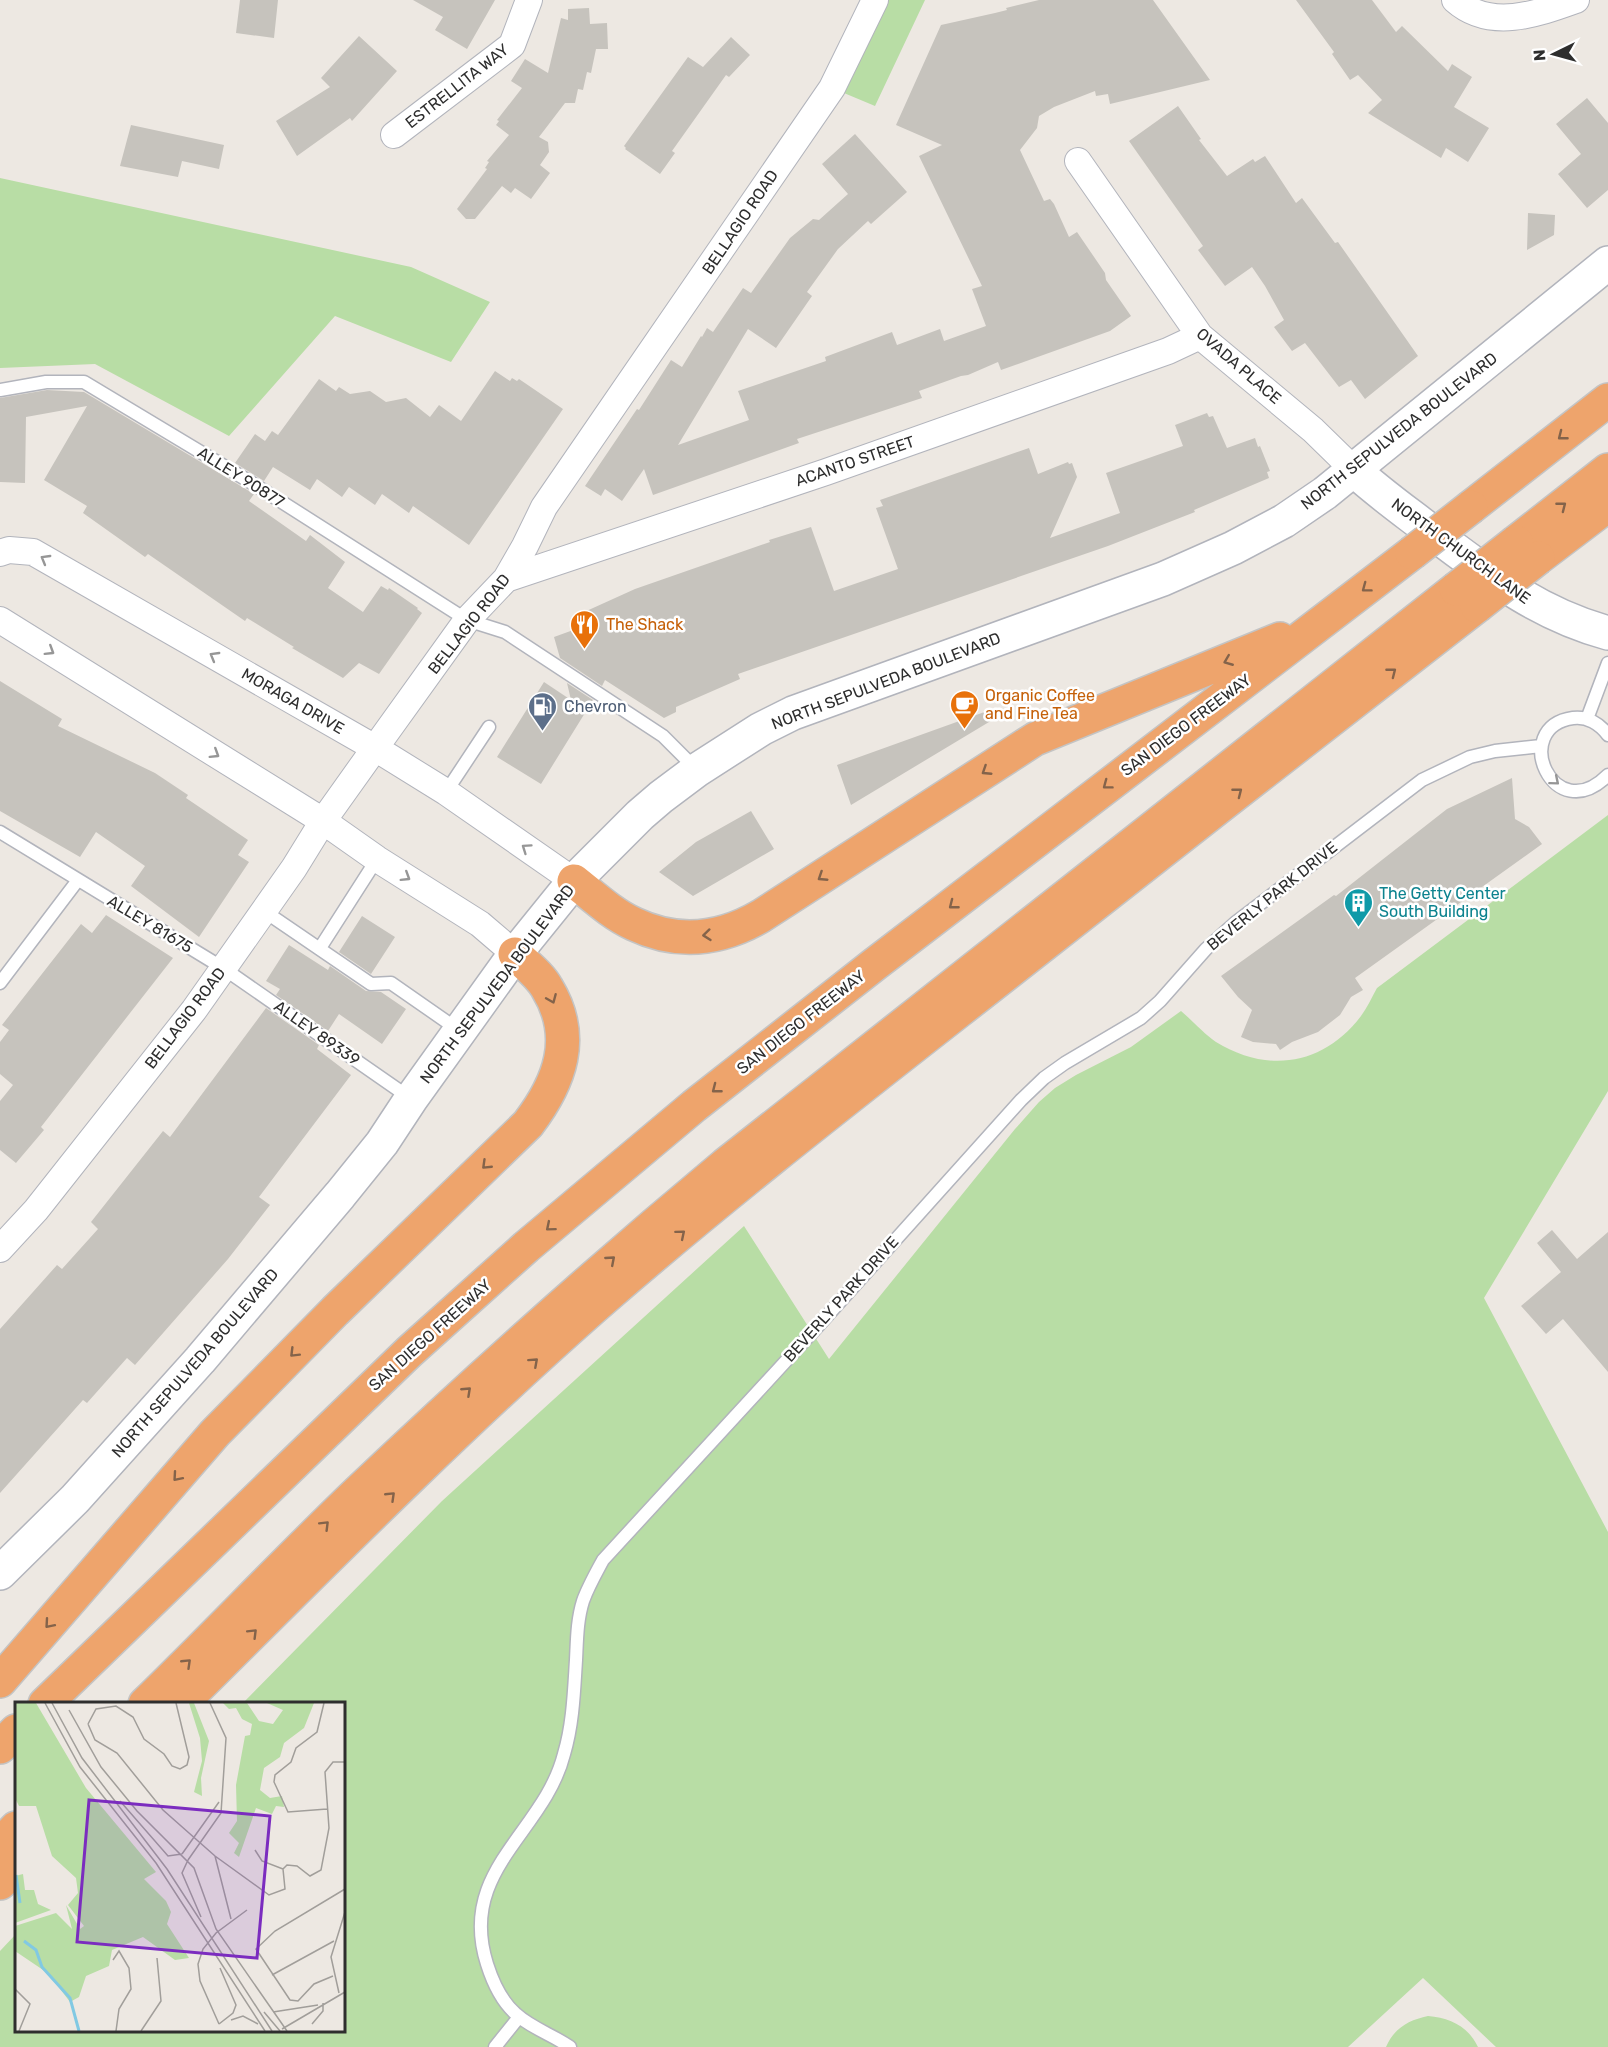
<svg xmlns="http://www.w3.org/2000/svg" width="1608" height="2047" font-family="Rubik,sans-serif">
	<style>
		.green { fill: #b8dda5 }
		.building { fill: #c6c3bd }
		.lines { fill: none; stroke-linecap: round; stroke-linejoin: round }
		.lane-casing { stroke: #b2b4bc; stroke-width: 15 }
		.street-casing { stroke: #b2b4bc; stroke-width: 28 }
		.secondary-casing { stroke: #b2b4bc; stroke-width: 36 }
		.highway-casing { stroke: #c4c4c4; stroke-width: 36 }
		.lane { stroke: #fff; stroke-width: 12 }
		.street { stroke: #fff; stroke-width: 26 }
		.secondary { stroke: #fff; stroke-width: 33 }
		.highway { stroke: #eea46c; stroke-width: 33 }
		.highway-bridge-casing { stroke: #c4c4c4; stroke-width: 36; stroke-linecap: butt }
		.highway-bridge { stroke: #eea46c; stroke-width: 33 }
		.oneway { stroke: #84634a }
		.oneway2 { stroke: #969696 }
		.labels { text-anchor: middle; dominant-baseline: central; stroke-width: 5; stroke-linejoin: round; paint-order: stroke }
		.street-label { font-size: 16px; fill: #2e2e2e; stroke: #fff }
		.food-label { font-size: 16px; fill: #c56008; stroke: #fff; text-anchor: start }
		.service-label { font-size: 16px; fill: #4e5e75; stroke: #fff; text-anchor: start }
		.culture-label { font-size: 16px; fill: #0d838f; stroke: #fff; text-anchor: start }
		.inset-river { fill: none; stroke: #81c9e3; stroke-width: 3 }
		.inset-road { fill: none; stroke: #a19e9a; stroke-width: 1.5 }
		.view { fill: #7b2cbf; fill-opacity: 0.15; stroke: #7b2cbf; stroke-width: 3 }
		.inset-edge { fill: none; stroke: #2e2e2e; stroke-width: 3 }
	</style>
	<rect width="100%" height="100%" fill="#ede8e2"/>
	<path class="green" d="M875 0H925L875 106 832 88Z
		M0 178 411 267 490 302 451 362 335 316 229 436 95 364 0 368Z
		M1608 815V1091L1484 1298 1608 1532V2047H1496L1423 1978 1348 2047H0V1951L16 1934V2030H344V1704L243 1703 442 1501 744 1226 829 1359 1015 1129 1039 1102 1055 1088 1076 1075 1131 1047 1181 1011C1193 1021 1204 1034 1216 1042 1268 1074 1324 1065 1361 1016 1367 1008 1372 997 1377 988Z
		M1428 2016C1450 2018 1468 2026 1478 2047H1386C1394 2028 1409 2020 1428 2016Z"/>
	<path class="building" d="M240 0H278L274 38 236 33Z
		M413 0H495L467 49 435 30 443 17Z
		M1039 0H1153L1210 80 1110 104 1108 94 1096 96 1095 91 1054 107 1039 116 1037 128 1020 150 1044 201 1050 199 1054 204 1069 237 1077 232 1105 273 1106 280 1131 316 1110 331 1001 370 998 362 968 375 961 376 919 391 922 398 797 439 799 443 653 495 644 469 622 501 605 489 601 496 585 486 637 409 639 410 671 360 682 367 701 336 702 337 707 328 713 332 743 288 751 293 790 238 813 219 819 220 848 194 822 164 855 134 907 192 871 224 868 221 838 249 807 292 812 296 776 348 748 329 678 445 749 420 738 391 826 361 825 357 892 332 897 345 940 329 944 341 986 326 972 289 982 286 919 156 942 145 896 125 941 25 995 13 1007 10 1006 8Z
		M1296 0H1372L1396 32 1402 26 1448 71 1452 64 1472 77 1454 107 1489 128 1468 162 1446 148 1441 158 1368 113 1382 100 1358 75 1350 80 1332 54 1334 52Z
		M589 8 590 24 607 23 608 49H596L591 73 587 72 583 90 578 89 575 103H565L539 137 548 142 549 152 540 165 550 173 531 199 515 188 511 193 502 186 475 219H466L457 209 487 169 485 168 489 162 487 161 509 135 496 125 499 121 497 120 522 88 511 81 525 59 548 73 561 18 568 20V9Z
		M359 36 397 71 352 121 350 118 297 156 276 121 330 87 321 78Z
		M731 37 750 55 729 77 726 75 672 151 675 153 660 174 625 149 626 148 624 146 688 57 703 67Z
		M1587 98 1608 123V190L1587 208 1558 174 1581 154 1556 124Z
		M1178 106 1201 139 1199 140 1227 176 1253 159 1255 162 1265 156 1296 203 1302 198 1335 243 1338 242 1418 356 1365 399 1351 380 1339 387 1305 343 1292 351 1274 327 1284 320 1265 286 1252 267 1225 286 1198 250 1203 246 1129 141Z
		M131 125 224 145 219 169 182 161 178 177 120 166Z
		M1528 213 1555 215 1554 235 1527 250Z
		M495 371 510 381 512 378 517 381 519 379 563 409 469 545 413 506 409 513 382 494 375 505 349 487 342 497 317 479 310 490 273 467 264 481 235 463 255 434 265 441 272 431 278 435 319 379 336 391 339 387 350 394 370 391 386 402 406 398 430 417 439 405 461 421Z
		M47 390 84 392 254 494 249 501 306 541 310 535 345 562 328 588 363 612 381 586 388 590 389 588 418 608 417 609 422 613 379 674 359 663 343 678 292 648 294 647 247 618 245 621 148 554 145 557 83 513 87 506 44 480 87 406 26 417 25 483 0 482V398Z
		M1207 413 1209 417 1213 416 1227 448 1255 438 1258 447 1260 446 1270 471 1267 472 1269 478 1194 510 1195 512 1108 546 738 674 740 679 676 707V712L664 718 605 680 602 686 560 658 554 637 587 625 582 613 635 589 770 542 769 540 811 527 834 591 898 569 876 508 883 506 880 500 1029 448 1038 474 1068 462 1069 464 1072 463 1077 477 1050 538 1120 513 1106 473 1183 446 1175 425Z
		M0 681 62 719 58 726 155 773 188 795 186 798 248 840 238 855 249 862 199 937 131 886 145 866 96 832 80 857 0 811Z
		M544 682 571 700 567 683 593 700 541 784 497 757Z
		M990 710 994 719 851 805 837 765Z
		M1512 778 1515 819 1529 827 1542 844 1355 978 1363 990 1351 997 1340 1015 1318 1032 1292 1042 1280 1050 1276 1044 1253 1042 1241 1037 1252 1010 1238 997 1221 976 1334 895 1336 896 1447 809Z
		M751 811 774 849 693 896 659 872 696 842Z
		M106 915 173 958 41 1127 44 1130 16 1163 0 1150V1101L13 1085 0 1074V1042L9 1030 2 1025 81 924 92 933Z
		M362 916 395 937 371 974 339 952Z
		M289 945 328 970 330 966 366 991 381 992 406 1009 382 1044 339 1014 328 1031 276 995 280 989 266 981Z
		M266 1008 319 1045 317 1049 351 1075 259 1197 270 1205 228 1259 135 1365 127 1358 87 1403 83 1400 0 1493V1329L57 1265 62 1269 98 1229 91 1222 163 1131 170 1137Z
		M1552 1230 1577 1259 1608 1232V1372L1563 1319 1546 1334 1521 1306 1561 1272 1537 1243Z"/>
	<g class="lines">
		<defs>
			<path id="lane" d="M0 390 46 382H84L252 483 467 620 505 632 663 736 696 769
				M1587 719 1608 663
				M1608 735C1600 724 1587 716 1573 718 1509 727 1553 830 1608 775
				M446 792 489 727
				M0 832 223 968 410 1098
				M264 911 371 984 391 983 460 1031
				M320 948 377 859
				M0 983 78 880
				M495 2047 519 2017
				M570 2047C553 2035 531 2028 516 2014 501 2001 493 1983 487 1964 457 1870 544 1833 564 1754 573 1724 574 1691 576 1660 577 1640 577 1620 583 1601 588 1587 596 1573 603 1560L819 1325 1021 1100 1044 1078 1065 1063 1141 1018 1160 1001 1206 949 1235 923 1422 780 1470 757 1495 751 1541 746"/>
			<path id="street" d="M1455 0C1490 31 1537 14 1576 0
				M394 135 512 45 529 0
				M1078 161 1200 336 1313 430 1354 470
				M0 553 9 550 33 552 375 748 446 792 574 881
				M506 579 826 472 1168 351 1200 336
				M0 620 323 821 377 859 480 924 515 954
				M0 1249 36 1210 194 1010 294 868 323 821 375 748 467 620 506 579 525 546 544 507 832 88 875 0"/>
			<path id="secondary" d="M1354 470C1380 494 1409 514 1437 536 1493 578 1539 614 1608 633
				M0 1573 75 1499 200 1360 340 1195 382 1143 411 1099 515 954 574 881 640 815 661 797 697 770 761 729 793 713 1163 579 1233 548 1284 521 1325 493 1608 263"/>
			<path id="highway" d="M1471 507 1608 400
				M1516 542 1608 470
				M1538 558 1608 505
				M574 881C593 896 612 914 634 924 678 945 720 940 761 916L1035 739 1280 639
				M0 1681 215 1433 335 1311 528 1124C560 1082 577 1037 547 988 540 975 525 964 515 954
				M45 1704 409 1352 526 1247 694 1106 875 964 1412 553
				M145 1704C217 1634 286 1561 358 1492 477 1379 599 1270 725 1165L1456 589
				M181 1704C317 1569 451 1433 594 1307 727 1191 867 1083 1006 974 1163 851 1319 728 1477 606
				M0 1747 16 1731
				M0 1845 16 1828
				M0 1883 16 1867"/>
		</defs>
		<use href="#lane" class="lane-casing"/>
		<use href="#street" class="street-casing"/>
		<use href="#secondary" class="secondary-casing"/>
		<use href="#highway" class="highway-casing"/>
		<use href="#lane" class="lane"/>
		<use href="#street" class="street"/>
		<use href="#secondary" class="secondary"/>
		<use href="#highway" class="highway"/>
		<defs>
			<path id="highway-bridge" d="M1412 553 1471 507
				M1456 589 1516 542
				M1477 606 1538 558"/>
		</defs>
		<use href="#highway-bridge" class="highway-bridge-casing"/>
		<use href="#highway-bridge" class="highway-bridge"/>
	</g>
	<defs><path id="oneway-chevron" d="M-2-3.5L2.5 0L-2 3.5" fill="none" stroke-width="1.6" stroke-linecap="round" stroke-linejoin="round" transform="scale(1.5)"/></defs>
	<g class="oneway">
		<use href="#oneway-chevron" transform="translate(1562 436) rotate(142)"/>
		<use href="#oneway-chevron" transform="translate(1562 506) rotate(-38)"/>
		<use href="#oneway-chevron" transform="translate(1366 588) rotate(143)"/>
		<use href="#oneway-chevron" transform="translate(1228 661) rotate(158)"/>
		<use href="#oneway-chevron" transform="translate(1392 672) rotate(-38)"/>
		<use href="#oneway-chevron" transform="translate(986 771) rotate(147)"/>
		<use href="#oneway-chevron" transform="translate(1107 785) rotate(143)"/>
		<use href="#oneway-chevron" transform="translate(1238 792) rotate(-38)"/>
		<use href="#oneway-chevron" transform="translate(822 877) rotate(147)"/>
		<use href="#oneway-chevron" transform="translate(953 905) rotate(142)"/>
		<use href="#oneway-chevron" transform="translate(707 935) rotate(174)"/>
		<use href="#oneway-chevron" transform="translate(552 999) rotate(67)"/>
		<use href="#oneway-chevron" transform="translate(716 1089) rotate(142)"/>
		<use href="#oneway-chevron" transform="translate(486 1165) rotate(136)"/>
		<use href="#oneway-chevron" transform="translate(550 1227) rotate(140)"/>
		<use href="#oneway-chevron" transform="translate(681 1234) rotate(-40)"/>
		<use href="#oneway-chevron" transform="translate(611 1260) rotate(-41)"/>
		<use href="#oneway-chevron" transform="translate(294 1353) rotate(135)"/>
		<use href="#oneway-chevron" transform="translate(534 1362) rotate(-42)"/>
		<use href="#oneway-chevron" transform="translate(467 1391) rotate(-43)"/>
		<use href="#oneway-chevron" transform="translate(177 1477) rotate(131)"/>
		<use href="#oneway-chevron" transform="translate(391 1496) rotate(-44)"/>
		<use href="#oneway-chevron" transform="translate(325 1525) rotate(-45)"/>
		<use href="#oneway-chevron" transform="translate(49 1624) rotate(131)"/>
		<use href="#oneway-chevron" transform="translate(253 1633) rotate(-45)"/>
		<use href="#oneway-chevron" transform="translate(187 1663) rotate(-44)"/>
	</g>
	<g class="oneway2">
		<use href="#oneway-chevron" transform="translate(45 559) rotate(-150)"/>
		<use href="#oneway-chevron" transform="translate(50 651) rotate(32)"/>
		<use href="#oneway-chevron" transform="translate(214 656) rotate(-150)"/>
		<use href="#oneway-chevron" transform="translate(215 754) rotate(32)"/>
		<use href="#oneway-chevron" transform="translate(1555 781) rotate(40)"/>
		<use href="#oneway-chevron" transform="translate(526 848) rotate(-145)"/>
		<use href="#oneway-chevron" transform="translate(406 877) rotate(32)"/>
	</g>
	<defs>
		<symbol id="restaurant-pin" viewBox="-11 -11 22 30"><path d="M0 17L-7.5 6A9.5 9.5 0 1 1 7.5 6Z" fill="#e8710a" stroke="#fff"/><path d="M-5-6h1v4h1v-4h1v4h1v-4h1v5L-1.5 .5V6h-2V.5L-5-1ZM5-6V6H3V1.5H1.5Q1.5-4 5-6Z" fill="#fff"/></symbol>
		<symbol id="cafe-pin" viewBox="-11 -11 22 30"><path d="M0 17L-7.5 6A9.5 9.5 0 1 1 7.5 6Z" fill="#e8710a" stroke="#fff"/><path d="M-5.5-4.5H6V0H3Q3 3.5 0 3.5H-2.5Q-5.5 3.5-5.5 0ZM3-3.2v2h1.7v-2ZM-6 4.5H4V6H-6Z" fill="#fff"/></symbol>
		<symbol id="fuel-pin" viewBox="-11 -11 22 30"><path d="M0 17L-7.5 6A9.5 9.5 0 1 1 7.5 6Z" fill="#5c6f8a" stroke="#fff"/><path d="M-5.5-6h7V0h2V4h1.3V-2.5L3-4.5l.8-.8L6-3V5H2.5V1h-1V6h-7ZM-4.2-4.7v3.2H.2V-4.7Z" fill="#fff"/></symbol>
		<symbol id="building-pin" viewBox="-11 -11 22 30"><path d="M0 17L-7.5 6A9.5 9.5 0 1 1 7.5 6Z" fill="#0f9aa8" stroke="#fff"/><path d="M-4-6H4V6H1V3H-1V6H-4ZM-2.5-4.3h1.7v1.8h-1.7ZM.8-4.3h1.7v1.8H.8ZM-2.5-1h1.7V.8h-1.7ZM.8-1h1.7V.8H.8Z" fill="#fff"/></symbol>
	</defs>
	<g fill-rule="evenodd">
		<use href="#restaurant-pin" x="568" y="608" width="33" height="45"/>
		<use href="#cafe-pin" x="948" y="688" width="33" height="45"/>
		<use href="#fuel-pin" x="526" y="690" width="33" height="45"/>
		<use href="#building-pin" x="1342" y="886" width="33" height="45"/>
	</g>
	<g class="labels">
		<g class="street-label">
			<text transform="translate(457 86) rotate(-38)">ESTRELLITA WAY</text>
			<text transform="translate(740 222) rotate(-56)">BELLAGIO ROAD</text>
			<text transform="translate(1239 366) rotate(41)">OVADA PLACE</text>
			<text transform="translate(1399 431) rotate(-38)">NORTH SEPULVEDA BOULEVARD</text>
			<text transform="translate(855 461) rotate(-19)">ACANTO STREET</text>
			<text transform="translate(241 477) rotate(32)">ALLEY 90877</text>
			<text transform="translate(1461 551) rotate(36)">NORTH CHURCH LANE</text>
			<text transform="translate(469 624) rotate(-52)">BELLAGIO ROAD</text>
			<text transform="translate(886 681) rotate(-21)">NORTH SEPULVEDA BOULEVARD</text>
			<text transform="translate(293 701) rotate(30)">MORAGA DRIVE</text>
			<text transform="translate(1186 725) rotate(-37)">SAN DIEGO FREEWAY</text>
			<text transform="translate(1272 896) rotate(-39)">BEVERLY PARK DRIVE</text>
			<text transform="translate(150 924) rotate(31)">ALLEY 81675</text>
			<text transform="translate(497 984) rotate(-53)">NORTH SEPULVEDA BOULEVARD</text>
			<text transform="translate(185 1018) rotate(-53)">BELLAGIO ROAD</text>
			<text transform="translate(801 1022) rotate(-38)">SAN DIEGO FREEWAY</text>
			<text transform="translate(317 1033) rotate(35)">ALLEY 89339</text>
			<text transform="translate(841 1299) rotate(-48)">BEVERLY PARK DRIVE</text>
			<text transform="translate(430 1335) rotate(-42)">SAN DIEGO FREEWAY</text>
			<text transform="translate(195 1363) rotate(-49)">NORTH SEPULVEDA BOULEVARD</text>
		</g>
		<g class="food-label">
			<text x="606" y="624">The Shack</text>
			<text x="985" y="695">Organic Coffee<tspan x="985" dy="18">and Fine Tea</tspan></text>
		</g>
		<g class="service-label">
			<text x="564" y="706">Chevron</text>
		</g>
		<g class="culture-label">
			<text x="1379" y="893">The Getty Center<tspan x="1379" dy="18">South Building</tspan></text>
		</g>
	</g>
	<g transform="translate(15 1702)">
		<rect width="330" height="330" fill="#ede8e2"/>
		<path d="M0 1H21L71 86 141 170 129 177 151 199 156 210 152 222 174 256 160 258 128 235 97 248 94 264 71 274 64 295 55 300 34 272 0 249V224L41 211 57 227 51 203 65 227 69 224 53 203 63 191 61 176 37 154 21 104H4L0 96ZM174 1H179L194 39 186 76 187 94 179 90 187 59 185 36ZM208 1H232L244 19 258 22 268 8 252 1H299L289 26 269 41 265 55 249 66 245 88 255 96 267 94 269 105 261 104 257 112 241 106 224 155 219 151 224 141 214 131 222 119 221 83 230 34 235 33 237 22 227 17 221 6 214 7ZM8 172 10 188H19L23 202 36 208 0 221V174Z" fill="#b8dda5"/>
		<path class="inset-river" d="M1 173 5 201M9 239 21 248 27 265 55 296 64 329"/>
		<path class="inset-road" d="M30 1 65 65 141 161 250 329M37 1 67 56 152 167 257 329M309 1 302 30 281 46 276 60 260 73 259 80 273 110 312 107M54 8 86 65 122 109 179 166 201 227 272 329M73 22 80 38 102 51 148 108 200 154 254 193 270 187 268 167 272 163 282 164 295 174 306 168 314 126 310 70 318 60H330M73 22 81 7 101 4 118 15 129 37 149 52 157 64 165 67 172 63 174 55 161 1M105 99 153 154 167 152M240 148 247 159 268 167M167 152 204 100M200 154 216 217M173 158 206 111 211 36 195 1M173 158 167 171 186 215M98 258 104 249 114 266 116 287 104 307 101 329M257 273 319 239M318 274 299 282 283 299 275 298 241 247 260 229 330 187M0 287 15 302 4 329M324 291 316 255 330 210M249 310 265 329M258 310 303 303M216 318 228 314 243 322M204 322 185 279 183 262 188 247 201 231 232 208M204 322 218 311 221 303 205 266M297 322 308 309V301M267 327 330 290M126 329 146 299 142 256"/>
		<path class="view" d="M74 98 255 114 242 256 62 240Z"/>
		<rect width="330" height="330" class="inset-edge"/>
	</g>
	<g transform="translate(1554 54) rotate(265)" stroke="#ffffff" stroke-width="4.5" paint-order="stroke">
	<path d="M0-4.5L10 22L0 15L-10 22Z" fill="#2e2e2e"/>
	<text y="-9" font-size="16" font-weight="bold" text-anchor="middle" fill="#2e2e2e">N</text>
	</g>
</svg>
